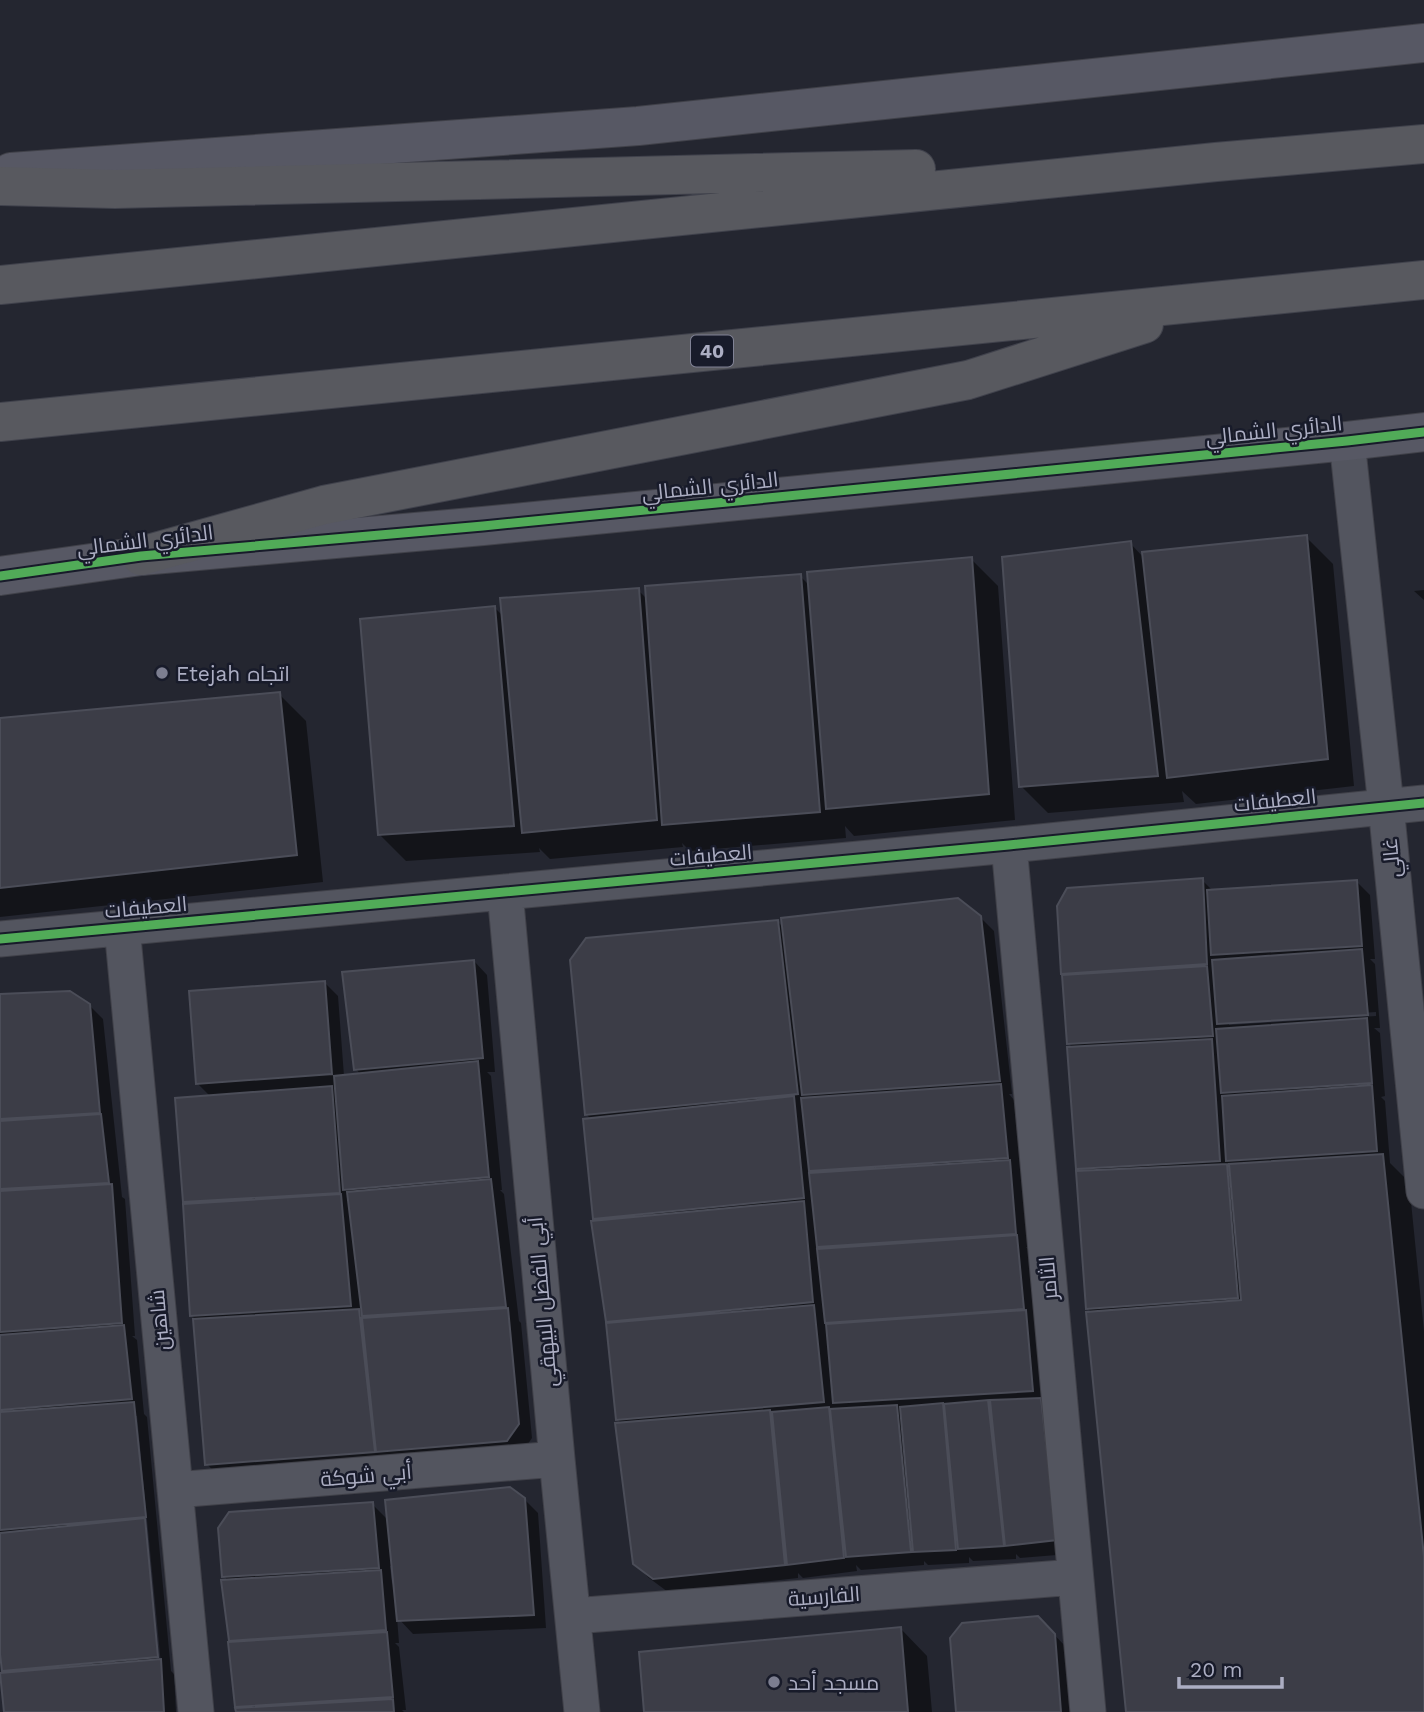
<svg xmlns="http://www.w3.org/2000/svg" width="1424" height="1712" font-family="'Work Sans',Cairo,sans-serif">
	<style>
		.shadow { fill: #0007; fill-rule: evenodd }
		.building { fill: #3c3d47; stroke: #4b4d58; stroke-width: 2 }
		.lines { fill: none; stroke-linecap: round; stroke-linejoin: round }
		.street-casing { stroke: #404149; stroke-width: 37 }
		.secondary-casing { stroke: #404149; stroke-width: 40 }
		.highway-casing { stroke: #40424c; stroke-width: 40 }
		.street { stroke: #53555f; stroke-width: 35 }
		.secondary { stroke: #575864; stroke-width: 38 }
		.highway { stroke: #58595f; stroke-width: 38 }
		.cycleway-casing { stroke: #181b2a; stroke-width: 13 }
		.cycleway { stroke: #51ab58; stroke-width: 9 }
		.poi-dot { fill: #7c7e90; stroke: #181b2a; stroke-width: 2.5 }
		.labels { text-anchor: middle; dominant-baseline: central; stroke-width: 5; stroke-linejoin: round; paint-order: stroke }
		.shield { fill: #181b2a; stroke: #808295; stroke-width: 2 }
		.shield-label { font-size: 19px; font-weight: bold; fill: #acaec3 }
		.street-label { font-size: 21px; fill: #acaec3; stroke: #181b2a }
		.poi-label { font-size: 21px; fill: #acaec3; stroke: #181b2a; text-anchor: start }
	</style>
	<rect width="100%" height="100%" fill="#242630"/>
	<path class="shadow" d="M1306 537 1333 564 1354 786 1196 804 1182 791 1184 802 1048 813 1021 786 1130 543 1144 558Z
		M971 559 998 586 1015 820 854 836 845 826 846 838 690 851 682 843 683 847 550 859 539 848 540 852 406 861 379 834 494 607 503 616 638 590 647 599 800 576 810 586Z
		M1424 590V600L1414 591Z
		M279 694 306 721 323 882 0 917V720Z
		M1202 880 1214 892 1356 881 1370 895 1375 959H1370L1375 964 1380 1028H1374L1380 1033 1385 1096 1381 1097 1385 1101 1390 1163 1409 1182 1424 1331V1712H1128L1092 1313 1088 1309 1081 1172 1077 1168 1074 1049 1069 1044 1066 977 1063 973ZM1376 1012V1016L1229 1025V1022Z
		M980 917 994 931 1012 1094H1009L1014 1100 1021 1173 1023 1175 1028 1247H1026L1030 1251 1069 1554 1020 1558 1016 1554V1559L973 1561 969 1557V1563L928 1565 924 1561V1565L861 1570 856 1565 857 1571 803 1578 798 1573V1578L668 1592 649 1578 634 1563 622 1424 617 1419 611 1325 607 1321 599 1222 595 1218 592 1120 587 1115 777 921 784 928Z
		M474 961 487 975 495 1072H487L491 1076 502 1190H500L504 1194 519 1321 521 1323 532 1438 521 1454 220 1478 207 1464 195 1319 191 1315 189 1206 185 1201 211 1097 197 1083 325 983 338 996 344 1076 361 1075 356 1069Z
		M0 996 89 1005 103 1019 122 1197 125 1199 135 1336H132L137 1340 144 1414 147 1417 171 1671 174 1674 176 1712H6L7 1674 3 1670 0 1636ZM134 1416H137L161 1665H157Z
		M524 1499 538 1513 546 1628 413 1634 397 1617 399 1643H395L399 1647 406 1710H402L404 1712H237L230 1644H234L231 1640 229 1582 224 1576 372 1504 389 1521ZM390 1566H394L396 1587 392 1583Z
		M1038 1618 1068 1649 1073 1712H957Z
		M901 1629 927 1656 932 1712H646Z"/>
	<path class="building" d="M1307 535 1328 759 1167 778 1142 552Z
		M1131 541 1158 776 1019 787 1002 557Z
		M972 557 989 794 826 809 807 572Z
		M801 574 820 812 662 825 645 586Z
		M639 588 657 820 522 833 500 598Z
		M495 606 514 826 378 835 360 619Z
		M280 692 297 855 0 888V718Z
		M1203 878 1207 964 1061 974 1057 906 1067 888Z
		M1357 880 1362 946 1211 955 1207 890Z
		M958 898 981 916 1000 1081 802 1095 781 918Z
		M778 920 798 1094 585 1115 570 960 586 938Z
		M1362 949 1368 1015 1217 1024 1212 960Z
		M474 960 483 1058 354 1070 342 972Z
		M1207 966 1213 1036 1067 1044 1062 975Z
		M325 981 332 1074 196 1084 189 991Z
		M70 991 90 1004 100 1113 0 1119V994Z
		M1367 1018 1372 1083 1221 1093 1216 1029Z
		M1212 1039 1220 1161 1076 1169 1067 1047Z
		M478 1061 489 1177 343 1190 334 1076Z
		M1001 1084 1008 1158 809 1171 801 1098Z
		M1372 1085 1377 1151 1226 1161 1222 1096Z
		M332 1086 340 1193 183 1202 175 1098Z
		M794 1096 804 1198 593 1219 583 1119Z
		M101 1114 109 1183 0 1189V1121Z
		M1383 1154 1424 1557V1712H1126L1086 1312 1241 1300 1229 1164Z
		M1010 1160 1016 1234 817 1247 809 1173Z
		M1227 1164 1238 1298 1086 1309 1076 1171Z
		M491 1179 506 1307 362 1316 347 1192Z
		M112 1184 122 1323 0 1332V1191Z
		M341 1194 351 1306 190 1316 183 1204Z
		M804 1201 813 1302 606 1322 591 1221Z
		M1017 1235 1024 1309 825 1323 817 1249Z
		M814 1305 824 1402 616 1420 606 1323Z
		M508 1308 519 1424 507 1441 376 1452 362 1318Z
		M359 1309 375 1452 205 1465 193 1319Z
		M1026 1310 1033 1391 833 1403 826 1324Z
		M124 1325 132 1399 0 1410V1335Z
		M1041 1398 1057 1540 1005 1546 990 1400Z
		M988 1400 1004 1546 958 1549 944 1404Z
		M134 1402 146 1517 0 1530V1412Z
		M943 1403 956 1550 913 1552 900 1407Z
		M897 1405 911 1552 846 1557 830 1409Z
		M829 1407 844 1558 787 1565 772 1412Z
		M770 1410 785 1565 653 1579 633 1564 615 1423Z
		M510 1487 525 1498 534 1615 397 1621 385 1500Z
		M373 1502 379 1568 222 1577 218 1528 229 1512Z
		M145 1518 158 1657 2 1671 0 1654V1533Z
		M381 1570 386 1630 229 1641 221 1580Z
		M1038 1616 1055 1634 1061 1712H956L950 1638 962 1623Z
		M901 1627 908 1712H644L639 1652Z
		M387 1632 393 1697 235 1707 228 1642Z
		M161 1659 164 1712H4L0 1673Z
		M393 1699 394 1712H236L235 1708Z"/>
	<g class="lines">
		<defs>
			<path id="street" d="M1347 441 1386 806 1424 1191
				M1009 845 1088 1712
				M505 892 557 1459 582 1712
				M122 927 196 1712
				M0 939 1009 845 1424 803
				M175 1490 557 1459
				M573 1616 1075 1577"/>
			<path id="secondary" d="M11 172 638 126 1424 43
				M0 576 141 556 483 526 1347 441 1424 432"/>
			<path id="highway" d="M0 186 115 189 916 169
				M0 285 1216 162 1424 144
				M0 422 1424 280
				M141 556 324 505 968 380 1144 324"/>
		</defs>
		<use href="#street" class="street-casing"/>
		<use href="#secondary" class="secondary-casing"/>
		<use href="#highway" class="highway-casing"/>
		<use href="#street" class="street"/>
		<use href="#secondary" class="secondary"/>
		<use href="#highway" class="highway"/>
		<defs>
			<path id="cycleway" d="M0 576 141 556 483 526 1347 441 1424 432
				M0 939 1009 845 1424 803"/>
		</defs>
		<use href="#cycleway" class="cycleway-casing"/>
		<use href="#cycleway" class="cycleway"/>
	</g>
	<g class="poi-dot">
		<circle cx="162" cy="673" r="7"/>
		<circle cx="774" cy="1682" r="7"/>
	</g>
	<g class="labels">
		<rect class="shield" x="691" y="335.5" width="42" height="31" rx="5"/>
		<g class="shield-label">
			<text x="712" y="351">40</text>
		</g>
		<g class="street-label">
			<text transform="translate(1274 430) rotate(-6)">الدائري الشمالي</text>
			<text transform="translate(710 486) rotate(-6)">الدائري الشمالي</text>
			<text transform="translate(145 540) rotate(-7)">الدائري الشمالي</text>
			<text transform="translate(1275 800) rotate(-6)">العطيفات</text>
			<text transform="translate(711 855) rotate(-5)">العطيفات</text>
			<text transform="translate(1391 858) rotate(-96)">غالي</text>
			<text transform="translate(146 907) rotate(-5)">العطيفات</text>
			<text transform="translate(1048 1278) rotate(-95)">الثامر</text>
			<text transform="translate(542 1302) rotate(-95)">أبي الفضل البيهقي</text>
			<text transform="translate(159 1320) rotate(-95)">شاهين</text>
			<text transform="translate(366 1475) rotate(-5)">أبي شوكة</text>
			<text transform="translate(824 1596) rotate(-4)">الفارسية</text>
		</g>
		<g class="poi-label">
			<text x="176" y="673">Etejah اتجاه</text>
			<text x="788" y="1682">مسجد أحد</text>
		</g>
	</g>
	<path d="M1179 1677v10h103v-10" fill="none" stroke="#acaec3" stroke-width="3.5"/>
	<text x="1190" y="1677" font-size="21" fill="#acaec3" stroke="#181b2a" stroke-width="5" paint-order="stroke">20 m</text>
</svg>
